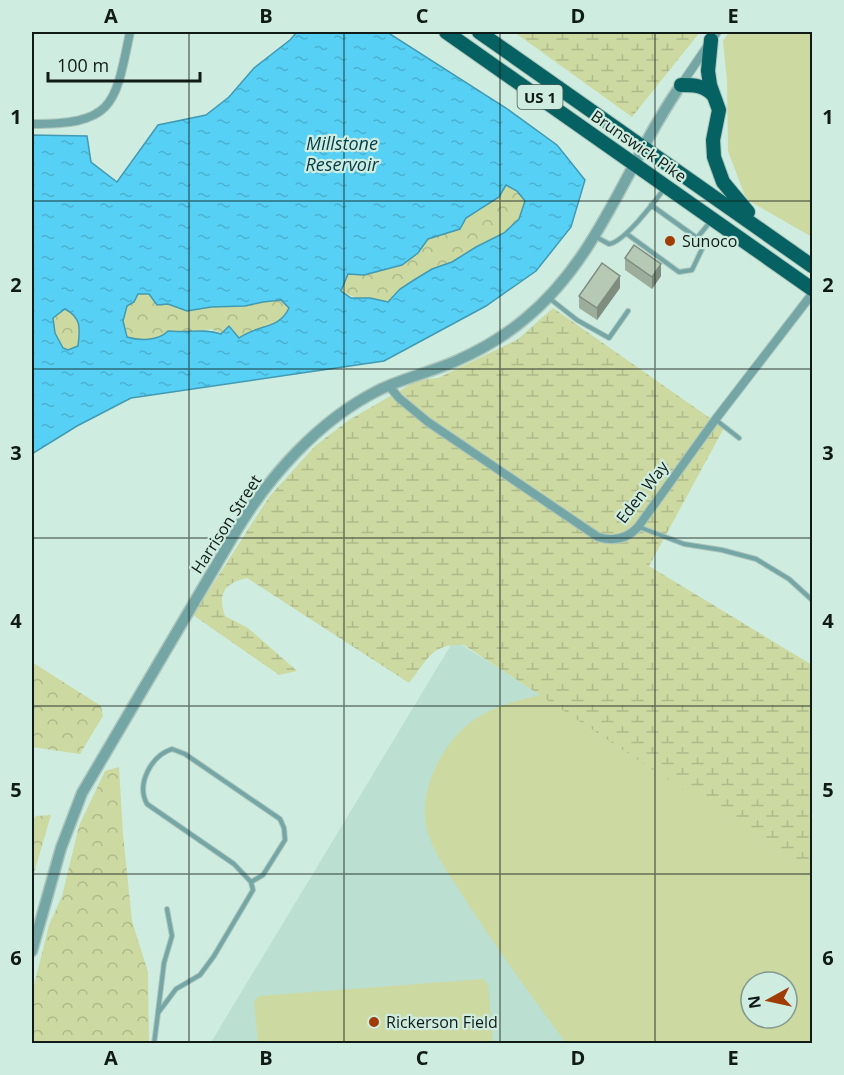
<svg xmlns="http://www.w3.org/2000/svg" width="844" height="1075" font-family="'Open Sans',sans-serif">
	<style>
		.built { fill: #bbdfd1; fill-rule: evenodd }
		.grass { fill: #ccd9a1; fill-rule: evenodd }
		.forest { fill: url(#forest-crowns) }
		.wetland { fill: url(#wetland-marsh) }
		.water { fill: url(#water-ripples); stroke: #419ab2; stroke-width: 1.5; fill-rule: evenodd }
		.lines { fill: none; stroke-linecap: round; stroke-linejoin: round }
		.service-casing { stroke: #adc6bc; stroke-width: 6 }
		.minor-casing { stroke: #adc6bc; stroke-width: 10 }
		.tertiary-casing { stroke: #adc6bc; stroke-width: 13 }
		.trunk-casing { stroke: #adc6bc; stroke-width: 16 }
		.service { stroke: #74a6a6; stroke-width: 4 }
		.minor { stroke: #74a6a6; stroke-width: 8 }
		.tertiary { stroke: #74a6a6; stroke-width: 10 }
		.trunk { stroke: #066262; stroke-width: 14 }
		.wall { fill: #9dad9c }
		.shaded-wall { fill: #7f8d7f }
		.building { fill: #b6c9b5; stroke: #7f8d7f; stroke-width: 1.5 }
		.grid { fill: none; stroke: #101b17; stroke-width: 1.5; stroke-opacity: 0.55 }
		.poi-dot { fill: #a03c06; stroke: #cfece0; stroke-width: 2 }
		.labels { text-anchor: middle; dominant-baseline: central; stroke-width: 4.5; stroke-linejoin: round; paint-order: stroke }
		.shield { fill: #cfece0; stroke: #495a53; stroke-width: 1.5 }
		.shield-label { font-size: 15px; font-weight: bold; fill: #101b17 }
		.street-label { font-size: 16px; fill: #101b17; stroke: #cfece0 }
		.poi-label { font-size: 16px; fill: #101b17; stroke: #cfece0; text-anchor: start }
		.water-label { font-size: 18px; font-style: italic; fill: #023c4b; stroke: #cfece0 }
		.neatline { fill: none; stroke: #101b17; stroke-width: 2 }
		.grid-label { font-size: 20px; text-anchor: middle; font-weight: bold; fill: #101b17 }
	</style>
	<defs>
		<pattern id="forest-crowns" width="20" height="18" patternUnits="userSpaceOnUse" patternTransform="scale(1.5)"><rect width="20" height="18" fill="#ccd9a1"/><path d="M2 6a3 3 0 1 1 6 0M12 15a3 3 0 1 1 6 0" fill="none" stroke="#aeba8a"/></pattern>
		<pattern id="wetland-marsh" width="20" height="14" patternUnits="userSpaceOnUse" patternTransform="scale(1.5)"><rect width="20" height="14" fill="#ccd9a1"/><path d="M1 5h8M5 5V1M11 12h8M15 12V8" fill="none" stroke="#aeba8a"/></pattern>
		<pattern id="water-ripples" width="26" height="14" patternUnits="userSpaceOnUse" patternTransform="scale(1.5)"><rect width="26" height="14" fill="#56d0f4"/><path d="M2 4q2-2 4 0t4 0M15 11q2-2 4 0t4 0" fill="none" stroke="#4ab2d0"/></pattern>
	</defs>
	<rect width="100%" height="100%" fill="#cfece0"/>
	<path class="built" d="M454 640 812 867V1043L210 1044ZM751 982H787V1018H751Z"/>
	<path class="grass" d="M729 32H812V237L746 199 728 151 727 81 723 41Z
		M541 695 812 875V1043H566C530 994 494 945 461 893 450 875 434 854 428 833 415 792 444 737 480 716 499 705 519 700 541 695ZM751 982H787V1018H751Z
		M483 979 488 984 493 1043H258L254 1001 259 996Z"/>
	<path class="forest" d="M506 184 517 191 525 201 519 219 504 233 476 247 452 262 432 269 414 280 400 289 388 302C371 298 355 300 341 291L348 274 364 275 418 253 428 239 460 229 466 218 482 209Z
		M138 294H149L157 305 168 304 187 311 211 307 245 306 263 302 281 300 289 308C279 330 258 324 239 339L210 329 186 333 168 331C158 341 140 341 127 337L123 321 127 306 134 302Z
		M65 309C82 319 80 329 78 346L68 350 63 349 55 333 53 318Z
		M32 662 101 706 103 716 80 754 32 747Z
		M119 767 123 834 132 921 148 972 149 1043H32V993L49 925 62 896 79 826 105 771Z
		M51 815 32 880V820L36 816Z"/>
	<path class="wetland" d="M514 32H700L632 117Z
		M553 308 724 428 649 566 812 665V875L464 645C431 643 428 660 409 683L247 578C225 583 217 593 225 616L248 628 297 671 279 675 193 615 269 497 315 446 349 420 418 380 438 378 518 339Z"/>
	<path class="water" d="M297 32H387L506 108 557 145 585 180 571 227 536 271 486 306 384 361 131 398 77 426 32 454V135L87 136 91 162 117 182 158 125 206 115 229 97 254 68 290 40ZM506 185 517 191 525 201 519 219 504 233 476 247 452 262 432 269 414 280 400 289 388 302 370 298H351L341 291 348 274 364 275 402 265 418 253 428 239 460 229 466 218 499 197ZM138 294H149L157 305 168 304 187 311 211 307 245 306 263 302 281 300 289 308C279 330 258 324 239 338L229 326 221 334C204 328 186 333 168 331 158 341 140 341 127 337L123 321 127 306 134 302ZM65 309C82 318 80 329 78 346L68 350 63 348 55 333 53 318Z"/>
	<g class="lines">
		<defs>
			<path id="service" d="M627 234 679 272 692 270 702 249 697 238 651 205
				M596 237 609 244C624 242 654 203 664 189
				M697 238 710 222
				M549 298 577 320 609 338 628 311
				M716 420 739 438
				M639 527 684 544 722 550 756 559 789 579 812 600
				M158 1012 164 963 172 936 167 909
				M154 1044 158 1013 176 989 200 975 214 956 253 890 251 882 234 864 147 804C136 784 151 756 172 749L185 754 280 819 284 828 285 840 263 875 251 882"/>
			<path id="minor" d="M681 85 717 32
				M32 124C114 124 115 106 130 32
				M389 386 399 398 428 422 598 537C614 542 627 539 638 527L715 420 812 294"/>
			<path id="tertiary" d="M32 951 61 848 82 793 235 533C269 476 319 420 379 390 404 378 431 372 456 361 481 350 505 336 526 318 600 257 627 162 681 85"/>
			<path id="trunk" d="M446 32 812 289
				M479 32 812 266
				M711 40 708 71 710 85 719 110 713 140 714 157 723 182 748 212
				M681 85C693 85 704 85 713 95"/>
		</defs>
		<use href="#service" class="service-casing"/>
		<use href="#minor" class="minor-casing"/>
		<use href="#tertiary" class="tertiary-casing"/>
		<use href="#trunk" class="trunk-casing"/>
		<use href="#service" class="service"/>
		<use href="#minor" class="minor"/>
		<use href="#tertiary" class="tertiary"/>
		<use href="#trunk" class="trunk"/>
	</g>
	<path class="wall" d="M625 258 661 276 652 289 625 270Z
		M620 288 597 320 579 308V296Z"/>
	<path class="shaded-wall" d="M661 264V276L652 289V277Z
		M620 276V288L597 320V308Z"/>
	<path class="building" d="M634 245 661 264 652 277 625 258Z
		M602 263 620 276 597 308 579 296Z"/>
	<path class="grid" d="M189 32V1044M344 32V1044M500 32V1044M655 32V1044M32 201H812M32 369H812M32 538H812M32 706H812M32 874H812"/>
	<g class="poi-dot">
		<circle cx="670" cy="241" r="6"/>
		<circle cx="374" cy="1022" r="6"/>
	</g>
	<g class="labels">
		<rect class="shield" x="517.5" y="85" width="45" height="24" rx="4.5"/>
		<g class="shield-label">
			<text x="540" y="97">US 1</text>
		</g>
		<g class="street-label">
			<text transform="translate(639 146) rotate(35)">Brunswick Pike</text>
			<text transform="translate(642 492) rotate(-52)">Eden Way</text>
			<text transform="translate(226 524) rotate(-57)">Harrison Street</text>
		</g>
		<g class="poi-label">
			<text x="682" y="241">Sunoco</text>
			<text x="386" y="1022">Rickerson Field</text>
		</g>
		<g class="water-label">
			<text x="342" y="143">Millstone<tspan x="342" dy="21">Reservoir</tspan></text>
		</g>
	</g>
	<rect width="844" height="1075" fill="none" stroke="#cfece0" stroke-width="66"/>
	<g transform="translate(769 1000) rotate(262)"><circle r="28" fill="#cfece0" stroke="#839890" stroke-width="1.5"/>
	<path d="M0-4.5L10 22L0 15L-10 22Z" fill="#a03c06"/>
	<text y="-9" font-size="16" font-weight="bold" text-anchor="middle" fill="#101b17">N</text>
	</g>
	<path d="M48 72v9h152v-9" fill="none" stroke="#101b17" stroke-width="3"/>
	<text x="57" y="72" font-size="18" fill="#101b17" stroke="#cfece0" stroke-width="4.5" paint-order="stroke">100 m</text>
	<rect x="33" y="33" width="778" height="1009" class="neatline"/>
	<g class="grid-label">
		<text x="111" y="23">A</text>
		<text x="266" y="23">B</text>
		<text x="422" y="23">C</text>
		<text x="578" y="23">D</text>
		<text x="733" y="23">E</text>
		<text x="16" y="124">1</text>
		<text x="828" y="124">1</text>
		<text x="16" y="292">2</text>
		<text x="828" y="292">2</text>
		<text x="16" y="460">3</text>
		<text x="828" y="460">3</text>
		<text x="16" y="628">4</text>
		<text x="828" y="628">4</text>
		<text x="16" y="797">5</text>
		<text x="828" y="797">5</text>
		<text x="16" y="965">6</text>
		<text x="828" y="965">6</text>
		<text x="111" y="1065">A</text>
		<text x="266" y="1065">B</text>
		<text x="422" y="1065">C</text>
		<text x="578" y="1065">D</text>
		<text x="733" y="1065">E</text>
	</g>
</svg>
